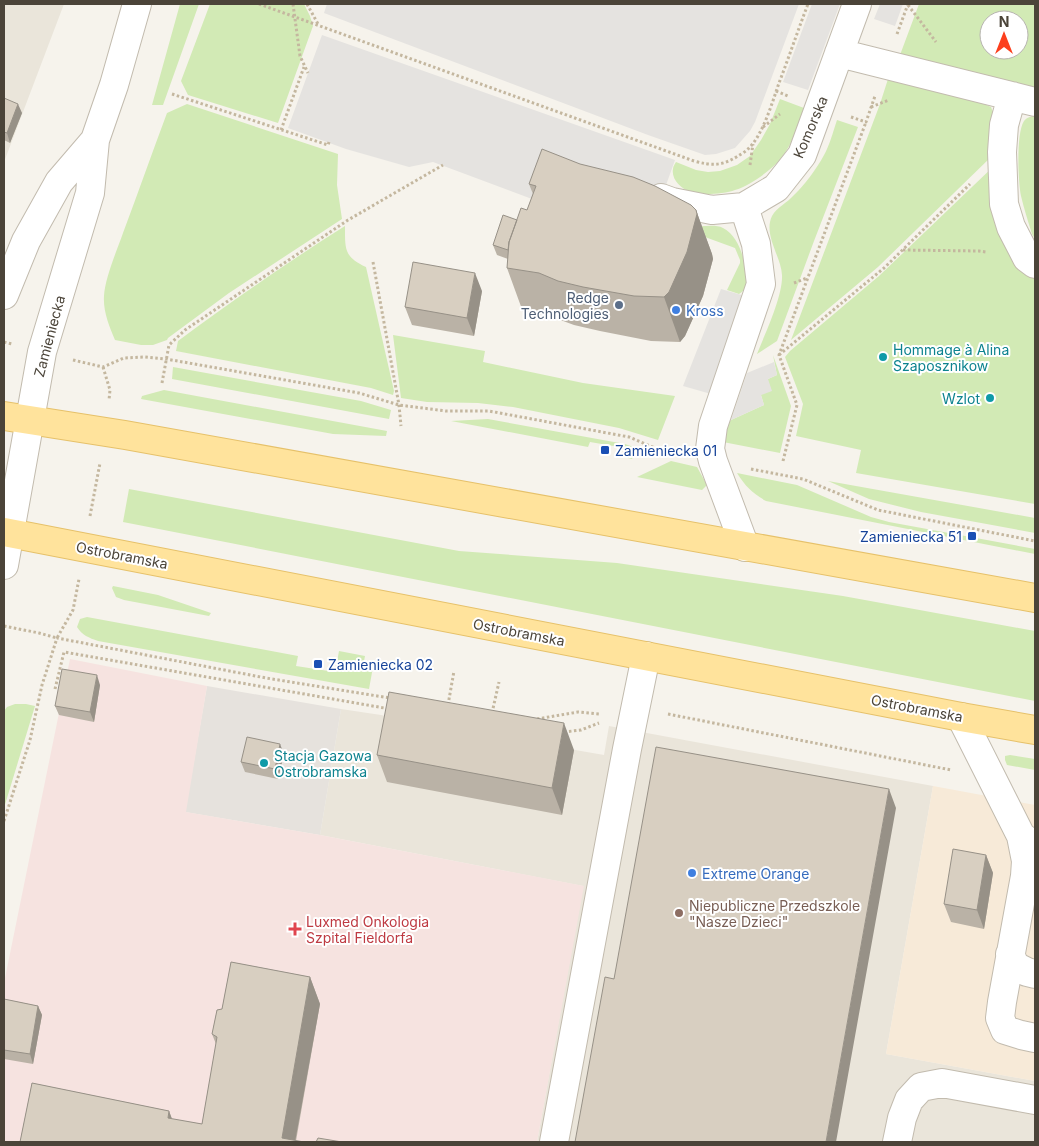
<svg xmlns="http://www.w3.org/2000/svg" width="1039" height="1146" font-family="Inter,sans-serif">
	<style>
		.residential { fill: #eae5da }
		.commercial { fill: #f7ead8 }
		.industrial { fill: #e6e2dd }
		.medical { fill: #f6e3e0 }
		.green { fill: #d2eab5; fill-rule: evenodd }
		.parking { fill: #e5e3e0 }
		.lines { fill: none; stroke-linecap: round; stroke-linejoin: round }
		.minor-casing { stroke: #c2bbae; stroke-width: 30 }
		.major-casing { stroke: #e6c16a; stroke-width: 30 }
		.path { stroke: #c4b79f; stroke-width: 3; stroke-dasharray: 2.5 2.5; stroke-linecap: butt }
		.minor { stroke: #fff; stroke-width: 28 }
		.major { stroke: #ffe39c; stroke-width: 28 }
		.wall { fill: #bab2a6 }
		.shaded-wall { fill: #979187 }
		.building { fill: #d8cfc1; stroke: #979187 }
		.service-dot { fill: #5c6f8a; stroke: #fff; stroke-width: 2 }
		.shop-dot { fill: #3f7fe0; stroke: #fff; stroke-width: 2 }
		.culture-dot { fill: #0f9aa8; stroke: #fff; stroke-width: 2 }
		.transit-dot { fill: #1a4fb4; stroke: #fff; stroke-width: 2 }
		.education-dot { fill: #8d6e63; stroke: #fff; stroke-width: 2 }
		.health-dot { fill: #e0444e; stroke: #fff; stroke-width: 2 }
		.labels { text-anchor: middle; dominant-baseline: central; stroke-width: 4; stroke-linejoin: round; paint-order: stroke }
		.street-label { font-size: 14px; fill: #4b4439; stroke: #fff }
		.service-label { font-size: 14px; fill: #4e5e75; stroke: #fff; text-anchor: end }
		.shop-label { font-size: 14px; fill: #366cbe; stroke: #fff; text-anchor: start }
		.culture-label { font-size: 14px; fill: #0d838f; stroke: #fff; text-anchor: start }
		.transit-label { font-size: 14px; fill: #164399; stroke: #fff; text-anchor: start }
		.education-label { font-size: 14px; fill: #785e54; stroke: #fff; text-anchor: start }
		.health-label { font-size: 14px; fill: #be3a42; stroke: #fff; text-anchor: start }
	</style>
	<rect width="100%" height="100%" fill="#f6f3ec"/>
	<path class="residential" d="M4 4H64L4 162Z
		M341 709 381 715 399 719 604 755 609 726 933 786 886 1054 1035 1081V1142H537L583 886 320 835Z"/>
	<path class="commercial" d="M933 786 1035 805V1081L886 1054Z"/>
	<path class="industrial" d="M207 686 341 709 320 835 185 812Z"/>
	<path class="medical" d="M70 659 207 686 186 812 320 835 584 886 537 1142H4V983Z"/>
	<path class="green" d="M180 4H199L163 105H152Z
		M210 4H304L310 16 313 26 278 123 188 95 181 81Z
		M919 4H1035V87L1032 88 900 55ZM989 20H1019V50H989Z
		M888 79 977 101 991 107 996 120 992 156 878 267 791 340 880 104Z
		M780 99 804 108C798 125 793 143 782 157 772 170 751 185 735 190 724 194 701 196 690 192 681 189 671 179 673 169 673 166 675 164 676 162L696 170 708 172 720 171 737 165 750 156 761 140 770 124Z
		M187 104 338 154 337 185 342 219 229 293 168 338 167 340 153 345H141L115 340C109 326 103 311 104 296 105 278 117 250 123 233 138 193 152 153 167 113Z
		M1034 116H1035V239L1032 234C1028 221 1024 209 1021 196 1018 181 1016 133 1024 121 1027 117 1030 117 1034 116Z
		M837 120 858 127 814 241 777 341 757 354C765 334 783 296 782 275 781 256 763 235 772 216 777 207 787 203 794 195 805 185 821 163 827 149 831 140 834 129 837 120Z
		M996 164 1035 274V504L856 473 861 450 796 436 803 404 785 357 790 351 879 276Z
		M642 214C659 218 679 224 696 226 704 227 715 224 723 228 737 235 742 253 746 267 750 278 749 288 739 294L727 290 740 263V260L735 248Z
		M345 226C345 249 344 257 366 267L394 391 393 395 371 388 176 351 178 341C232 301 288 262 345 226Z
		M393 335 485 351 483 362 583 383 675 396 658 440 619 428 513 407 478 403 427 402 401 398Z
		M773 355 791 406 780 453 723 442 724 428 731 420 764 405 761 395 768 379 777 375Z
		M173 367 361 401 391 410 389 419 172 379Z
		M164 390 387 431 386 436 333 434 141 399 142 396Z
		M488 419 625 444 651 453 640 456 634 455 632 459 624 457 625 448 590 442 588 447 451 421Z
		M671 461 697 467 707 485 702 490 637 477Z
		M737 473 797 485 871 517 889 522 1035 549V554L766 501C752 493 746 487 737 473Z
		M828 481 1035 518V533L921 512 869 499Z
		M129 489 459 551 617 563 843 596 1035 631V701L123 522Z
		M113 586 158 595 211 613 209 616 124 600 116 597 112 588Z
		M87 617 298 656 296 666 335 672 339 651 365 656 363 666 373 667 369 689 98 641C89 638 82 635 77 627L80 619Z
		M15 704H26L35 706 4 808V711L7 707Z
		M1010 755 1035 759V770L1007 765 1005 760V756Z"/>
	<path class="parking" d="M327 4H799L755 122 750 131 735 148 716 154 705 155 648 135 324 13Z
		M812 4H840L808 90 783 82Z
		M880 4H903L895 26 874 19Z
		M322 35 675 160 656 213 540 202 433 162 409 167 346 149 288 128Z
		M721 289 745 296 711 394 683 386Z
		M774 362 777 375 768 379 772 391 761 395 764 405 731 420 747 373Z"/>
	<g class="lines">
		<defs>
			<path id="minor" d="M839 53 1035 102
				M1012 96 1004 125 1002 152 1004 204 1011 227 1027 258 1035 264
				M661 198 672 202 712 210 744 207 776 188 802 155 857 4
				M744 207 756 244 761 284 713 426 710 449 713 461 745 547
				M4 295 26 241 59 182 95 140
				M4 565 42 352 90 193 95 140 114 85 137 4
				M961 717 1021 836 1035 846
				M1021 836 1026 861 1025 876 1002 1002 1000 1018 1005 1030 1021 1035 1035 1038
				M1010 954 1015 966 1027 972 1035 974
				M554 1142 627 749 646 656
				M897 1142 902 1118 909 1100 921 1087 942 1083 1035 1100"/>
			<path id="major" d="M4 416 125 435 1035 598
				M4 532 961 717 1035 730"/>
		</defs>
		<use href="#minor" class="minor-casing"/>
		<use href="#major" class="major-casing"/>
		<path class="path" d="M259 4 694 161C712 166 722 166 738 156 741 154 745 152 748 149 763 135 772 103 779 83 789 57 798 30 808 4
			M293 4 300 56 308 73
			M307 4 318 24
			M908 5 936 42
			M897 34 908 4
			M776 91 788 96
			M172 94 328 145 329 142
			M871 107 889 100
			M851 117 866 122 875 96
			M763 127 780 114
			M281 130 304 67
			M750 165 753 144
			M903 250 979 251 986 252
			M373 262 399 405 401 426
			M794 283 807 278
			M4 342 12 344
			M779 355 884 268 970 184
			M73 360 103 367 124 358 145 357 166 359 359 393 399 405 446 411H489L629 437 662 451 679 455
			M103 367 110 390 109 400
			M162 383 169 345 185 330 348 220 443 165
			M783 461 797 405 779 355 866 122
			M751 469 803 479 878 510 1035 541
			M90 516 100 463
			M4 626 39 633 57 638 73 610 79 579
			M55 689 64 652 390 709
			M448 705 454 671
			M492 713 499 682
			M668 714 951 770
			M537 719 578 712 600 714
			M564 732 581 730 599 723
			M4 821 30 740 42 685 57 638 266 678 390 698"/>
		<use href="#minor" class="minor"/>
		<use href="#major" class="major"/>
	</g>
	<path class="wall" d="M4 98 22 113 10 143 4 140Z
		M529 184 696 210 712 254 713 259 703 296 685 336 680 342 651 341 600 331 574 325 555 318 523 312 507 268 508 259 497 255 493 245 517 220 527 210 533 194Z
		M482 291 474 336 412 325 405 307Z
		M100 685 94 722 59 715 55 706Z
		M574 750 562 815 387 782 377 755Z
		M284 754 278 779 245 772 241 762Z
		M986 855 993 873 984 929 951 922 944 904Z
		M231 962 310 977 320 1004 296 1141 304 1142H20L32 1083 169 1111 172 1119 202 1124 216 1044 212 1034 217 1010 222 1009Z
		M4 999 38 1006 42 1015 33 1064 4 1059Z"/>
	<path class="shaded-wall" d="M18 104 22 113 10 143 7 133Z
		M696 210 712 254 713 259 703 296 685 336 680 342 664 297Z
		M475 273 482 291 474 336 467 318Z
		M97 675 100 685 94 722 90 712Z
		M564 723 574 750 562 815 552 788Z
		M280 744 284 754 278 779 275 769Z
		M889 789 896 808 836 1142H826Z
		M986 855 993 873 984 929 977 910Z
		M310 977 320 1004 295 1142 282 1138Z
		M38 1006 42 1015 33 1064 30 1054Z
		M169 1111 179 1138 168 1118Z"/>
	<path class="building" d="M4 98 18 104 7 133 4 132Z
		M542 149 580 164 633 177 655 186 691 205 696 210 697 214 687 252 669 292 664 297 634 296 583 287 558 281 539 273 507 268 509 242 521 208 527 210 536 186 529 184Z
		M503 215 517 220 509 242 508 250 493 245Z
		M413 262 475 273 467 318 405 307Z
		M62 669 97 675 90 712 55 706Z
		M389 692 564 723 552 788 377 755Z
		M247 737 280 744 275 769 241 762Z
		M656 747 889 789 826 1142H575L605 977 614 979Z
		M953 849 986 855 977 910 944 904Z
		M231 962 310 977 282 1138 304 1142H20L32 1083 169 1111 168 1118 202 1124 217 1037 212 1034 217 1010 222 1009Z
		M4 999 38 1006 30 1054 4 1050Z
		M318 1138 342 1142H316Z"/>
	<circle class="service-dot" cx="619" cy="305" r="5"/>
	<g class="shop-dot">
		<circle cx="676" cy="310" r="5"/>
		<circle cx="692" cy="873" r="5"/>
	</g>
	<g class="culture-dot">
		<circle cx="883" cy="357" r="5"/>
		<circle cx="990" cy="398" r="5"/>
		<circle cx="264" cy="763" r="5"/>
	</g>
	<g class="transit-dot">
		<rect x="600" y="445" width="10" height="10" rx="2.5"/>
		<rect x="967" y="531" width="10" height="10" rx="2.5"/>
		<rect x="313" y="659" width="10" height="10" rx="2.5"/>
	</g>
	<circle class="education-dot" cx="679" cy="913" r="5"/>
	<path class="health-dot" d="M292.5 921.5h5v5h5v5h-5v5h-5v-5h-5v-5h5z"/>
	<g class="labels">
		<g class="street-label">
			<text transform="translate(810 127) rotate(-67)">Komorska</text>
			<text transform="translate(49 336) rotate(-75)">Zamieniecka</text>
			<text transform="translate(122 555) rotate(11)">Ostrobramska</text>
			<text transform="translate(519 632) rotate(11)">Ostrobramska</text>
			<text transform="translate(917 708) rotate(11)">Ostrobramska</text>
		</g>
		<g class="service-label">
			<text x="609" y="297">Redge<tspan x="609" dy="16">Technologies</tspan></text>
		</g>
		<g class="shop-label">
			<text x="686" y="310">Kross</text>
			<text x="702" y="873">Extreme Orange</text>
		</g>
		<g class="culture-label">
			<text x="893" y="349">Hommage à Alina<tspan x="893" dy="16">Szaposznikow</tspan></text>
			<text x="980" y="398" text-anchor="end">Wzlot</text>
			<text x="274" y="755">Stacja Gazowa<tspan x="274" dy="16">Ostrobramska</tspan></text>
		</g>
		<g class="transit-label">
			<text x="615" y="450">Zamieniecka 01</text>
			<text x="962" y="536" text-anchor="end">Zamieniecka 51</text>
			<text x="328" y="664">Zamieniecka 02</text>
		</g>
		<g class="education-label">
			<text x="689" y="905">Niepubliczne Przedszkole<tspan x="689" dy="16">"Nasze Dzieci"</tspan></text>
		</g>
		<g class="health-label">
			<text x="306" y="921">Luxmed Onkologia<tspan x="306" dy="16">Szpital Fieldorfa</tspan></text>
		</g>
	</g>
	<rect width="1039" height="1146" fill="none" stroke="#4b4439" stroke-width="10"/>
	<g transform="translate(1004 35)"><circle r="24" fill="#ffffff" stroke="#b7b4b0"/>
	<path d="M0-4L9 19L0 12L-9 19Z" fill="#fc3f1d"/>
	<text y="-8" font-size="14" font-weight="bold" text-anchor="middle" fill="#4b4439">N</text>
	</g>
</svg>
